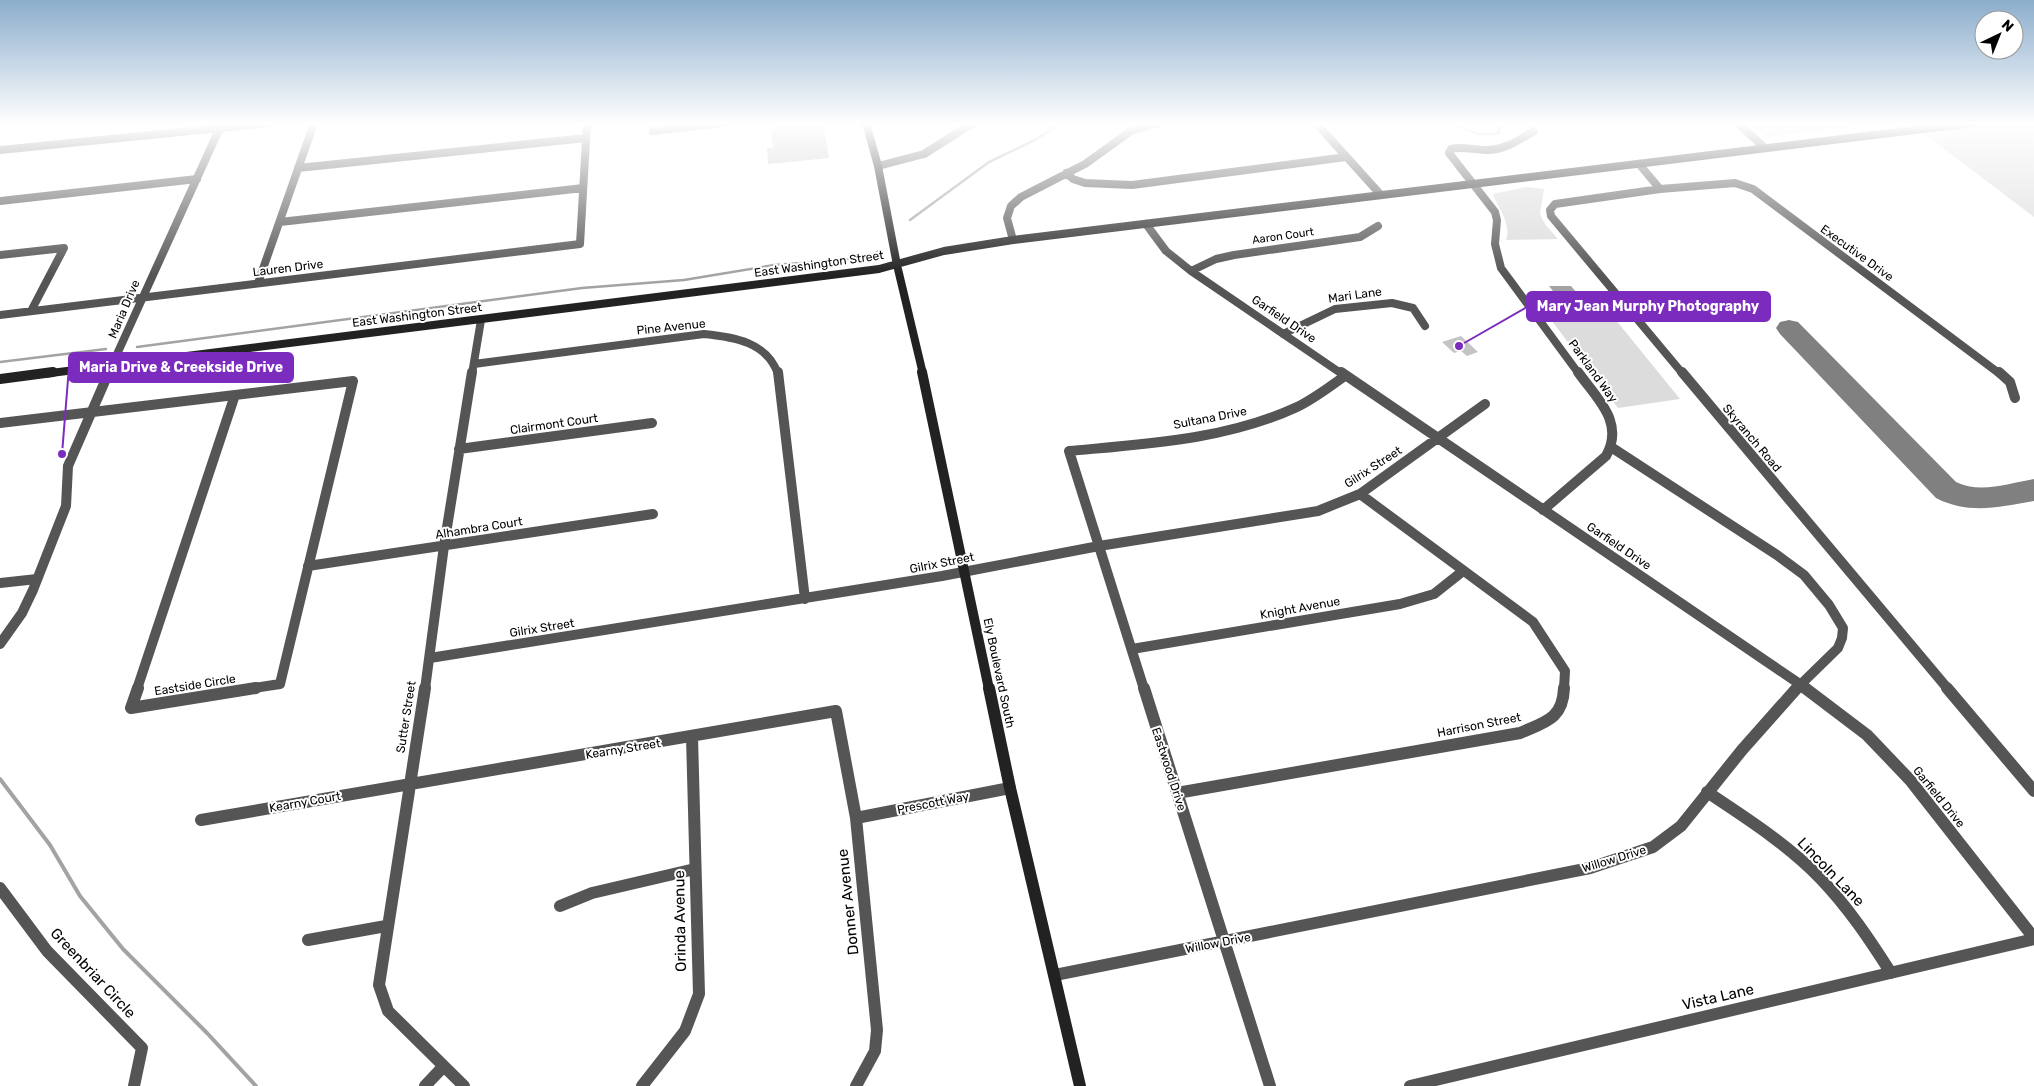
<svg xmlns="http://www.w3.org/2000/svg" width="2034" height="1086" font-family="Rubik,sans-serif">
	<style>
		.green { fill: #dcdcdc }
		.water { fill: #a3a3a3 }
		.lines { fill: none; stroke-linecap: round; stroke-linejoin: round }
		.stream-far1 { stroke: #a3a3a3; stroke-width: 2.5 }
		.stream { stroke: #a3a3a3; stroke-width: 4 }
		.taxiway { fill: #808080; fill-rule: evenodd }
		.building { fill: #c4c4c4 }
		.minor-far2 { stroke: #555; stroke-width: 8 }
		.minor-far1 { stroke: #555; stroke-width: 10 }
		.minor { stroke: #555; stroke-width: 12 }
		.tertiary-far1 { stroke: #555; stroke-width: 8 }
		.tertiary { stroke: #555; stroke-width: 10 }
		.secondary-far2 { stroke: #222; stroke-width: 8 }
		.secondary-far1 { stroke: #222; stroke-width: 10 }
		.secondary { stroke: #222; stroke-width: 12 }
		.labels { text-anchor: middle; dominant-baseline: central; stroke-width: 4; stroke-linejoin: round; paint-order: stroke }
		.far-street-label { font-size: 11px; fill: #000; stroke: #fff }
		.street-label { font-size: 12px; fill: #000; stroke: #fff }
		.near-street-label { font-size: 15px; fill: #000; stroke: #fff }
		.leader { fill: none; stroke: #7b2cbf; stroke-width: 2 }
		.callout-dot { fill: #7b2cbf; stroke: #fff; stroke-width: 2 }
		.callout { fill: #7b2cbf; stroke: #7b2cbf; stroke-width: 2 }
		.callout-label { font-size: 14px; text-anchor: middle; font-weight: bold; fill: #fff }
	</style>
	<rect width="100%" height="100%" fill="#fff"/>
	<path class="green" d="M1748 123H1883L1767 137Z
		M1910 123H2034V217Z
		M1526 187 1544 189 1540 214 1545 224 1558 239 1506 240C1512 223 1498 209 1493 194Z
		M1586 294 1596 304 1602 303 1680 399 1618 408 1545 312 1550 311 1542 302 1554 299 1558 303Z"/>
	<path class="water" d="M1549 286H1571L1577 293 1559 299Z"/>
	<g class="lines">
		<path class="stream-far1" d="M1454 123C1469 132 1482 137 1499 133V127L1493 123
			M910 220 989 162 1035 140 1061 123
			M137 347 582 288 684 280 774 265 869 258 880 250
			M0 362 106 349"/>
		<path class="stream" d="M0 779 50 845 80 896 123 949 207 1033 256 1086"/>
		<path class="taxiway" d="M1789 320 1798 322 1956 482C1980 494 2010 483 2034 479V501C1999 507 1969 515 1936 498L1780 334 1776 328 1780 322Z"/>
	</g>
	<path class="building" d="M809 123H823L829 158 768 164 767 148H773L771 131H775V126Z
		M1461 336 1478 352 1467 356 1461 351 1454 353 1442 342Z"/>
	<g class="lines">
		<path class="minor-far2" d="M1316 123 1380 194
			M1737 123 1764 147
			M653 131 724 123
			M1534 131C1519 140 1504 150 1487 150 1474 150 1463 146 1451 149L1449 153 1495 212 1497 220 1495 244 1501 268 1579 374
			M0 150 271 123
			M1639 164 1660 189 1555 204 1550 210 1551 216 1683 374
			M878 166 924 154 973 123
			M298 168 586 138
			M1066 173 1073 179 1085 183 1132 185 1346 157
			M1660 189 1735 183 1753 189 2000 374
			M0 201 197 179
			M280 222 583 188
			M1146 224 1166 251 1191 271 1342 374
			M1013 240 1007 218 1011 206 1021 197 1085 164 1131 131 1159 123
			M0 255 64 248 31 311
			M1191 271 1216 259 1234 255 1360 237 1378 226
			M258 283 314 123
			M0 315 580 244 587 123
			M1283 334 1335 309 1392 303 1413 308 1425 326
			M474 364 704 334C734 337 767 342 778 374
			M472 374 481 320"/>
		<path class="minor-far1" d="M778 372 805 599
			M1341 372 1807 689
			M1682 372 1948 689
			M1999 372 2010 382 2015 398
			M235 395 353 381 280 684 248 689
			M0 423 235 395
			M1611 447 1777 555 1804 575 1829 605 1843 628 1842 638 1838 648 1796 689
			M459 449 652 423
			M1360 494 1533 622 1565 671 1564 689
			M1543 510 1606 456C1625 422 1597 399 1578 372
			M308 566 653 514
			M0 583 37 579
			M1132 649 1400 604 1434 594 1463 571
			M430 658 942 576 1099 546 1318 511 1360 494 1485 404
			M137 689 235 395
			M425 689 444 546 472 372
			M1144 689 1069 451C1145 444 1226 440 1297 407 1314 399 1329 387 1345 376"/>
		<path class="minor" d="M138 688 131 708 256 688
			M425 688 379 985 388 1011 464 1086
			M1144 688 1270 1086
			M1805 688 1867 735 1910 780 2034 938
			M1947 688 2034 791
			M1707 792C1746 818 1787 844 1820 878 1848 907 1870 940 1891 973
			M1177 793 1520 733C1545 722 1563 719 1564 688
			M856 818 1010 788
			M201 820 836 711 856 818 877 1030 875 1051 856 1086
			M0 888 47 951 142 1048 134 1086
			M560 906 592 893 695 869
			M308 940 386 926
			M1055 975 1590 868 1653 847 1681 826 1742 750 1797 688
			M425 1086 443 1067
			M642 1086 685 1031 699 994 692 737
			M1410 1086 2034 939"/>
		<path class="tertiary-far1" d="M108 374 222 123"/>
		<path class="tertiary" d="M0 644 22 613 33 590 66 506 68 466 109 372"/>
		<path class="secondary-far2" d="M866 123 878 166 897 265 923 374
			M43 374 879 269 944 251 1013 240 1972 123"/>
		<path class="secondary-far1" d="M922 372 989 689
			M0 379 53 372"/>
		<path class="secondary" d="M989 688 1010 788 1080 1086"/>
	</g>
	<linearGradient id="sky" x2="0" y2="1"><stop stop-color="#8cadcc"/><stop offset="0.45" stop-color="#fff"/><stop offset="1" stop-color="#fff" stop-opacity="0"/></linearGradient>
	<rect width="2034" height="275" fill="url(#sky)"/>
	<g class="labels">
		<g class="far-street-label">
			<text transform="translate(1283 236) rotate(-8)">Aaron Court</text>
		</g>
		<g class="street-label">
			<text transform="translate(1857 253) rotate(36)">Executive Drive</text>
			<text transform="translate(819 264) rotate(-8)">East Washington Street</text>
			<text transform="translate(288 268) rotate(-7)">Lauren Drive</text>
			<text transform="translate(1355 295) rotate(-8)">Mari Lane</text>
			<text transform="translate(124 309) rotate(-67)">Maria Drive</text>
			<text transform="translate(417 315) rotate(-7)">East Washington Street</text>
			<text transform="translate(1284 319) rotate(34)">Garfield Drive</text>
			<text transform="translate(671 327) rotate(-6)">Pine Avenue</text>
			<text transform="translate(1593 371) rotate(54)">Parkland Way</text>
			<text transform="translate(1210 418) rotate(-11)">Sultana Drive</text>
			<text transform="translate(554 424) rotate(-8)">Clairmont Court</text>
			<text transform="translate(1752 438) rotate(50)">Skyranch Road</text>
			<text transform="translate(1373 467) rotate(-33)">Gilrix Street</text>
			<text transform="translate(479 528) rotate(-9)">Alhambra Court</text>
			<text transform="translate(1619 546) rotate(34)">Garfield Drive</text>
			<text transform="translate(942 563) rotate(-11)">Gilrix Street</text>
			<text transform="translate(1300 608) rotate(-10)">Knight Avenue</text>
			<text transform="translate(542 628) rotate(-9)">Gilrix Street</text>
			<text transform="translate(999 673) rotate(78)">Ely Boulevard South</text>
			<text transform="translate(195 685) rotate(-9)">Eastside Circle</text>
			<text transform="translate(406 717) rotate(-81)">Sutter Street</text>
			<text transform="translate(1479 725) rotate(-11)">Harrison Street</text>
			<text transform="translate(623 749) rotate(-9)">Kearny Street</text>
			<text transform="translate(1169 769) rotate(72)">Eastwood Drive</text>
			<text transform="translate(1939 797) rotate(51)">Garfield Drive</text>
			<text transform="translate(305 802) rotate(-10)">Kearny Court</text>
			<text transform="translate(933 803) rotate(-11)">Prescott Way</text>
			<text transform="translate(1614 859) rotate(-17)">Willow Drive</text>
			<text transform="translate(1218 943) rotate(-11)">Willow Drive</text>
		</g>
		<g class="near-street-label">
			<text transform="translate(1831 872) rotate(46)">Lincoln Lane</text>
			<text transform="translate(848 902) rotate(-96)">Donner Avenue</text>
			<text transform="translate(680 921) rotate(-91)">Orinda Avenue</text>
			<text transform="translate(93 973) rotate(47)">Greenbriar Circle</text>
			<text transform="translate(1718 997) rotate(-13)">Vista Lane</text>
		</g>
	</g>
	<path class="leader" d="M1459 346L1527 307M62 454L69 367"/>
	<g class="callout-dot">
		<circle cx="1459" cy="346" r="5"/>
		<circle cx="62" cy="454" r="5"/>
	</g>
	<g class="callout">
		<rect x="1527" y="292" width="243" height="29" rx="5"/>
		<rect x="69" y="353" width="224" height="29" rx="5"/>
	</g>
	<g class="callout-label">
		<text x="1648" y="311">Mary Jean Murphy Photography</text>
		<text x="181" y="372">Maria Drive &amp; Creekside Drive</text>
	</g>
	<g transform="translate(1999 35) rotate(43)"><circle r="24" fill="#ffffff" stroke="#999999"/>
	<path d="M0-4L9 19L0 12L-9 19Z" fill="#000000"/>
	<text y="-8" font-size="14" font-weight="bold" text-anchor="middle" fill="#000000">N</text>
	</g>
</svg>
